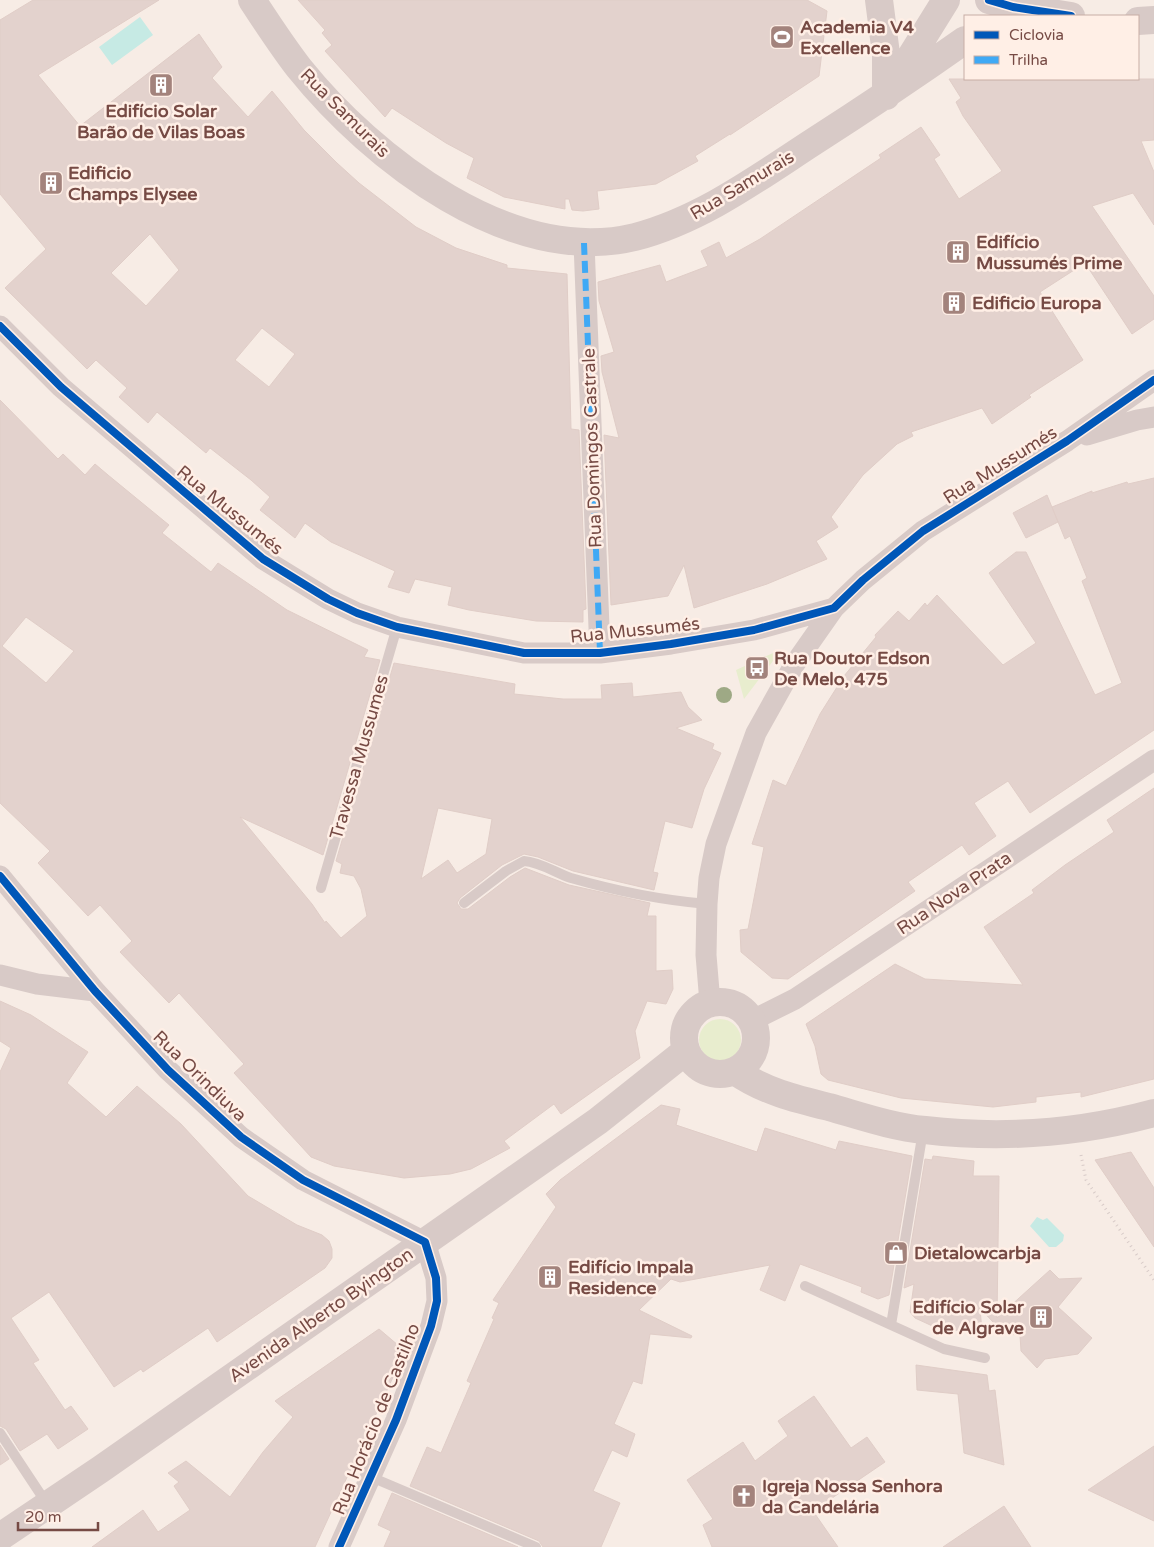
<svg xmlns="http://www.w3.org/2000/svg" width="1154" height="1547" font-family="'Varela Round',sans-serif">
	<style>
		.green { fill: #e8edce }
		.water { fill: #c6eae4 }
		.building { fill: #e3d2cd; stroke: #e0cdc7; fill-rule: evenodd }
		.lines { fill: none; stroke-linecap: round; stroke-linejoin: round }
		.path { stroke: #d8cbc8; stroke-width: 3; stroke-dasharray: 1 4; stroke-linecap: butt }
		.lane { stroke: #d8cac7; stroke-width: 10 }
		.street { stroke: #d8cac7; stroke-width: 21 }
		.secondary { stroke: #d8cac7; stroke-width: 28 }
		.quiet { stroke: #3fa9f5; stroke-width: 6; stroke-dasharray: 12 6; stroke-linecap: butt }
		.cycleway-casing { stroke: #ffefe6; stroke-width: 11 }
		.cycleway { stroke: #0057b8; stroke-width: 8 }
		.tree { fill: #9ea985 }
		.labels { text-anchor: middle; dominant-baseline: central; stroke-width: 5; stroke-linejoin: round; paint-order: stroke }
		.poi-label { font-size: 18px; font-weight: bold; fill: #764a44; stroke: #ffefe6; text-anchor: start }
		.street-label { font-size: 18px; fill: #764a44; stroke: #ffefe6 }
	</style>
	<rect width="100%" height="100%" fill="#f7ece5"/>
	<path class="green" d="M773 653H777L776 657 744 699 736 670Z
		M699 1040a21 21 0 1 1 42 0a21 21 0 1 1-42 0Z"/>
	<path class="water" d="M140 17 153 35 112 65 99 47Z
		M1037 1217 1043 1220 1047 1218 1064 1235 1063 1241 1056 1247H1049L1030 1226Z"/>
	<path class="building" d="M33 0H159L38 75 80 126 199 34 222 67 212 78 248 117 272 91 304 130 337 163 359 183 416 227 456 248 507 265V268L567 274 571 429 579 430 586 609 583 610V622L536 621 469 610 448 605 452 587 415 579 409 593 388 587 395 571 331 542 305 523 295 538 260 510 270 497 251 480 210 448 206 453 157 412 148 423 119 397 127 388 96 360 87 369 5 288 46 249 0 194V20ZM150 234 179 270 146 306 111 273ZM262 328 295 354 269 387 235 360Z
		M298 0H807L827 11 819 76 730 135V134L695 156 698 161 656 184 597 191 599 209 583 211 572 210 569 199H565V209L504 197 467 178 474 158 446 143 392 108 385 117 325 51 332 45 322 33 325 30Z
		M949 79H1154V140L1141 141 1154 172V225L1133 193 1092 206 1154 296V319L1132 334 1085 263 1040 292 1083 360 1029 395 1031 397 992 424 982 408 911 432 913 436 897 444 863 475 831 517 838 527 816 541 827 559 767 584 694 608 684 565 668 596 611 605 604 435 619 438 602 372 601 356 614 352 599 301 598 282 660 265 666 282 708 266 701 251 719 242 726 258 760 239 881 158 879 155 921 127 940 155 934 159 959 199 1002 171 963 116 956 102 961 98Z
		M0 400 58 459 63 454 85 475 95 464 108 475 169 525 162 533 211 572 218 563 287 610 368 650 364 657 380 660 323 855 240 817 312 904 325 923 326 921 341 938 367 916 361 889 354 876 340 873 342 864 336 861 394 663 515 684 514 694 563 699H602L601 685 632 683 633 697 681 692 688 707 702 720 676 728 714 744 712 749 721 753 704 789 692 828 665 821 653 872 658 873 654 890 573 871 538 857 524 854 502 865 460 898 457 903 461 909H468L510 877 525 868 569 885 650 903 647 916H656V971L672 970 673 989 666 1004 647 1001 635 1031 640 1058 561 1114 554 1104 504 1141 510 1148 471 1169 450 1174 404 1178 334 1166 311 1157 234 1073 244 1064 179 993 169 1003 120 952 132 941 100 905 88 916 38 863 50 851 0 803ZM26 617 74 651 46 683 2 646ZM438 808 492 819 486 854 457 873 448 860 421 879Z
		M1154 478V730L1030 813 1008 781 974 803 996 836 969 855 962 845 908 882 915 891 788 979 772 978 741 952 740 930 748 929 764 847 752 844 773 780 786 786 820 714 844 676 876 637 875 635 898 611 909 621 925 603 927 606 937 595 1003 665 1036 643 989 573 1016 552H1026L1095 695 1122 683 1082 581 1087 578 1070 536 1065 539 1052 507 1092 491V493L1127 482 1128 484Z
		M1047 495 1058 522 1026 538 1013 513Z
		M1154 788V1079L1081 1097V1092L1036 1097V1102L993 1107 901 1098 828 1080 821 1074 815 1046 806 1024 895 964 925 979 1023 985 984 927 1034 893 1032 890 1065 865 1114 832 1107 820Z
		M0 1001 31 1015 88 1052 67 1083 106 1117 137 1086 181 1124 248 1196 297 1225 322 1235 329 1241 332 1249V1258L325 1268 217 1342 208 1328 143 1372 141 1369 114 1387 49 1292 11 1318 39 1360 33 1363 65 1410 71 1406 88 1429 58 1449 47 1434 20 1451 6 1429 0 1426V1072L11 1048 0 1041Z
		M661 1105 680 1109 676 1125 757 1152 765 1128 836 1150 839 1141 912 1156 889 1295 878 1299 861 1292 862 1287 800 1264 785 1301 760 1290 770 1265 680 1282 671 1279 639 1310 692 1336 691 1338 650 1334 642 1384 633 1381 614 1424 635 1434 627 1457 612 1450 593 1491 620 1503 601 1547H543L539 1541 410 1486 427 1447 441 1453 471 1383 467 1381 494 1319 492 1318 499 1303 493 1300 556 1207 546 1194 560 1180Z
		M1131 1152 1154 1188V1247L1095 1160Z
		M933 1156 974 1161 973 1176H999L997 1318 1050 1270 1059 1279 1082 1278 1058 1307 1092 1338 1078 1354 1045 1359 1037 1368 1021 1351 1020 1335 1004 1334 980 1308 982 1332 939 1329 915 1318 910 1312 914 1284 904 1288 925 1159 932 1160Z
		M379 1329 405 1351 315 1547H92L143 1510 158 1532 190 1510 174 1486 179 1482 168 1473 186 1461 230 1497 263 1452 293 1417 275 1401Z
		M916 1365 987 1375 989 1391 995 1390 1004 1465 964 1453 958 1394 917 1390Z
		M814 1396 851 1448 867 1437 885 1462 813 1511 838 1547H712L703 1525 713 1519 687 1480 743 1442 755 1461 788 1436 778 1421Z
		M0 1445 9 1459 0 1465Z
		M1154 1446V1521L1088 1490Z
		M392 1493 518 1547H384L391 1531 378 1525Z
		M1004 1506 1031 1547H943Z"/>
	<g class="lines">
		<path class="path" d="M1081 1155 1086 1180 1154 1280"/>
		<path class="lane" d="M321 888 397 627
			M464 903 506 871 524 861C540 862 556 873 571 878 616 891 661 900 707 904
			M805 1286 944 1349 985 1358
			M891 1325 923 1131
			M0 1433 47 1504
			M371 1477 536 1547"/>
		<path class="street" d="M584 243 600 653
			M0 326 61 387 263 559 328 599 357 613 397 627 524 653H600L671 644 754 630 834 608 863 580 923 531 1067 441 1154 380
			M1087 435 1137 420 1154 417
			M0 876 95 991 168 1070 241 1137 303 1180 425 1242 436 1278 437 1301 431 1326 396 1420 339 1547
			M0 975 37 984 95 991
			M710 1003 706 955 707 904 709 878 716 844 756 733 794 665 834 608
			M751 1021 795 999 1154 760"/>
		<path class="secondary" d="M252 0C267 23 282 46 299 68 372 159 511 267 635 237 700 220 755 180 810 144 863 110 914 76 965 40
			M879 0 886 54V96
			M989 0 1013 7 1071 16
			M1138 21 1154 20
			M892 87 946 0
			M684 1038a36 36 0 1 1 72 0a36 36 0 1 1-72 0Z
			M735 1071C763 1091 796 1099 829 1107 861 1116 892 1127 925 1130 1001 1139 1080 1133 1154 1113
			M0 1537 101 1469 598 1121 686 1051"/>
		<path class="quiet" d="M584 243 600 653"/>
		<defs>
			<path id="cycleway" d="M989 0 1013 7 1071 16
				M0 326 61 387 263 559 328 599 357 613 397 627 524 653H600L671 644 754 630 834 608 863 580 923 531 1067 441 1154 380
				M0 876 95 991 168 1070 241 1137 303 1180 425 1242 436 1278 437 1301 431 1326 396 1420 339 1547"/>
		</defs>
		<use href="#cycleway" class="cycleway-casing"/>
		<use href="#cycleway" class="cycleway"/>
	</g>
	<circle class="tree" cx="724" cy="695" r="8"/>
	<defs>
		<symbol id="stadium-square" viewBox="-11 -11 22 22"><rect x="-9" y="-9" width="18" height="18" rx="4" fill="#a3837c" stroke="#ffefe6"/><path d="M0-5a6.5 5 0 1 0 0 10a6.5 5 0 1 0 0-10ZM-3.5-1.8h7v3.6h-7Z" fill="#fff"/></symbol>
		<symbol id="building-square" viewBox="-11 -11 22 22"><rect x="-9" y="-9" width="18" height="18" rx="4" fill="#a3837c" stroke="#ffefe6"/><path d="M-4-6H4V6H1V3H-1V6H-4ZM-2.5-4.3h1.7v1.8h-1.7ZM.8-4.3h1.7v1.8H.8ZM-2.5-1h1.7V.8h-1.7ZM.8-1h1.7V.8H.8Z" fill="#fff"/></symbol>
		<symbol id="bus-square" viewBox="-11 -11 22 22"><rect x="-9" y="-9" width="18" height="18" rx="4" fill="#a3837c" stroke="#ffefe6"/><path d="M-5-6H5V4H4V6H2V4H-2V6H-4V4H-5ZM-3.5-4V0h7V-4ZM-3.5 1.2v1.5H-2V1.2ZM2 1.2v1.5H3.5V1.2Z" fill="#fff"/></symbol>
		<symbol id="shop-square" viewBox="-11 -11 22 22"><rect x="-9" y="-9" width="18" height="18" rx="4" fill="#a3837c" stroke="#ffefe6"/><path d="M-5-2.5h2.3a2.7 3.5 0 0 1 5.4 0H5L5.5 6h-11ZM-1.5-2.5h3a1.5 2.3 0 0 0-3 0Z" fill="#fff"/></symbol>
		<symbol id="church-square" viewBox="-11 -11 22 22"><rect x="-9" y="-9" width="18" height="18" rx="4" fill="#a3837c" stroke="#ffefe6"/><path d="M-1.2-6h2.4v3.5h3.3v2.4h-3.3V6h-2.4V-.1h-3.3v-2.4h3.3Z" fill="#fff"/></symbol>
	</defs>
	<g fill-rule="evenodd">
		<use href="#stadium-square" x="768" y="23" width="28" height="28"/>
		<use href="#building-square" x="147" y="71" width="28" height="28"/>
		<use href="#building-square" x="37" y="169" width="28" height="28"/>
		<use href="#building-square" x="944" y="238" width="28" height="28"/>
		<use href="#building-square" x="940" y="289" width="28" height="28"/>
		<use href="#bus-square" x="743" y="654" width="28" height="28"/>
		<use href="#shop-square" x="882" y="1239" width="28" height="28"/>
		<use href="#building-square" x="536" y="1263" width="28" height="28"/>
		<use href="#building-square" x="1027" y="1303" width="28" height="28"/>
		<use href="#church-square" x="730" y="1482" width="28" height="28"/>
	</g>
	<g class="labels">
		<g class="poi-label">
			<text x="800" y="27">Academia V4<tspan x="800" dy="21">Excellence</tspan></text>
			<text x="161" y="111" text-anchor="middle">Edifício Solar<tspan x="161" dy="21">Barão de Vilas Boas</tspan></text>
			<text x="68" y="173">Edificio<tspan x="68" dy="21">Champs Elysee</tspan></text>
			<text x="976" y="242">Edifício<tspan x="976" dy="21">Mussumés Prime</tspan></text>
			<text x="972" y="303">Edificio Europa</text>
			<text x="774" y="658">Rua Doutor Edson<tspan x="774" dy="21">De Melo, 475</tspan></text>
			<text x="914" y="1253">Dietalowcarbja</text>
			<text x="568" y="1267">Edifício Impala<tspan x="568" dy="21">Residence</tspan></text>
			<text x="1024" y="1307" text-anchor="end">Edifício Solar<tspan x="1024" dy="21">de Algrave</tspan></text>
			<text x="762" y="1486">Igreja Nossa Senhora<tspan x="762" dy="21">da Candelária</tspan></text>
		</g>
		<g class="street-label">
			<text transform="translate(345 113) rotate(45)">Rua Samurais</text>
			<text transform="translate(742 185) rotate(-31)">Rua Samurais</text>
			<text transform="translate(592 448) rotate(-92)">Rua Domingos Castrale</text>
			<text transform="translate(1000 465) rotate(-32)">Rua Mussumés</text>
			<text transform="translate(230 510) rotate(39)">Rua Mussumés</text>
			<text transform="translate(635 630) rotate(-6)">Rua Mussumés</text>
			<text transform="translate(359 757) rotate(-74)">Travessa Mussumes</text>
			<text transform="translate(954 893) rotate(-34)">Rua Nova Prata</text>
			<text transform="translate(200 1076) rotate(44)">Rua Orindiuva</text>
			<text transform="translate(321 1315) rotate(-35)">Avenida Alberto Byington</text>
			<text transform="translate(376 1419) rotate(-68)">Rua Horácio de Castilho</text>
		</g>
	</g>
	<rect x="964" y="15" width="175" height="65" fill="#ffefe6" stroke="#c8ada5"/>
	<rect x="974" y="31" width="25" height="8" fill="#0057b8" stroke="#c8ada5"/>
	<text x="1009" y="40" font-size="15" fill="#764a44">Ciclovia</text>
	<rect x="974" y="56" width="25" height="8" fill="#3fa9f5" stroke="#c8ada5"/>
	<text x="1009" y="65" font-size="15" fill="#764a44">Trilha</text>
	<path d="M18 1522v8h80v-8" fill="none" stroke="#764a44" stroke-width="2.5"/>
	<text x="25" y="1522" font-size="15" fill="#764a44" stroke="#ffefe6" stroke-width="4" paint-order="stroke">20 m</text>
</svg>
